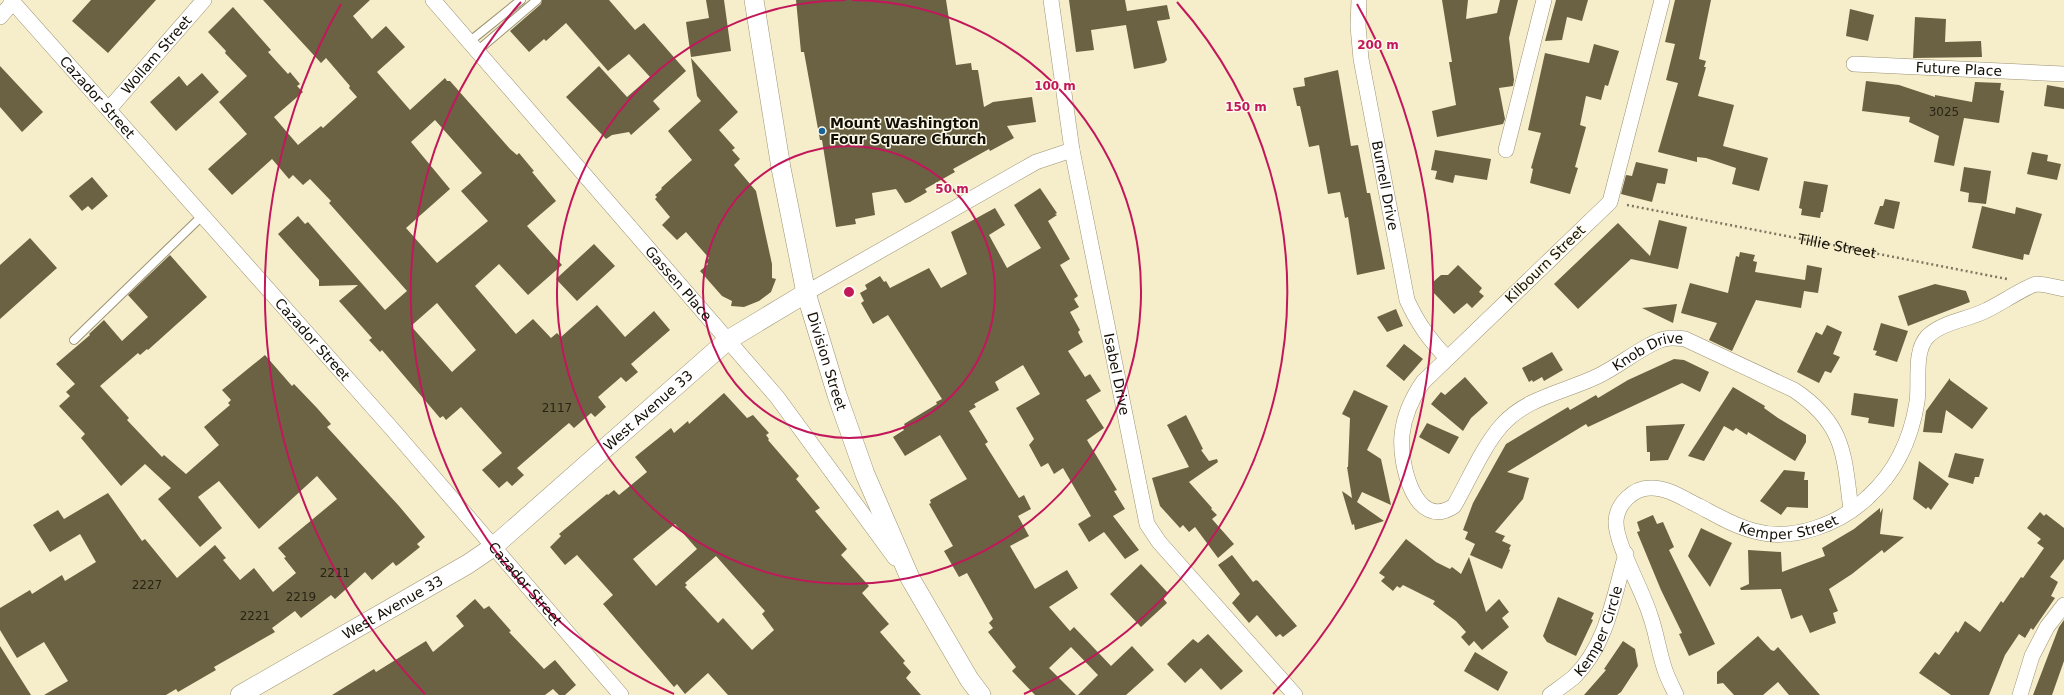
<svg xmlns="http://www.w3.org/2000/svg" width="2064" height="695" font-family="'DejaVu Sans',sans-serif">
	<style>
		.building { fill: #6a6243; fill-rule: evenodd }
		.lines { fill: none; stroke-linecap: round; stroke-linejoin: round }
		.service-casing { stroke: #9b9272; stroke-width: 10 }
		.minor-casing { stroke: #9b9272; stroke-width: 16 }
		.tertiary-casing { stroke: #9b9272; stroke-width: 20 }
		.path { stroke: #7d7761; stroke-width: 2.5; stroke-dasharray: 2 3; stroke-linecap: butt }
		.service { stroke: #fff; stroke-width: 8 }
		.minor { stroke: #fff; stroke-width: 15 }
		.tertiary { stroke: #fff; stroke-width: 19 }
		.ring { fill: none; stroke: #c2185b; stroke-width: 2 }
		.poi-dot { fill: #186296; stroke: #fdfaec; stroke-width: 1.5 }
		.labels { text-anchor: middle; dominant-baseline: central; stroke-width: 3; stroke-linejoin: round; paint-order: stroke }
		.number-label { font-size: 12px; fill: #292414 }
		.street-label { font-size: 14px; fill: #130f04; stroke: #fdfaec }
		.poi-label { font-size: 14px; font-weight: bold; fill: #130f04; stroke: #fdfaec; text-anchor: start }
		.centre { fill: #c2185b; stroke: #fdfaec; stroke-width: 2 }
		.ring-label { font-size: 12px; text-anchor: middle; font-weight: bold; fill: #c2185b; stroke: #fdfaec; stroke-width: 3; stroke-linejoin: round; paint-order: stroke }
	</style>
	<rect width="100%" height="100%" fill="#f6edca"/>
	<path class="building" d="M91 0H156L108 53 72 21Z
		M263 0H370L353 16 372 39 386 26 405 47 377 72 410 110 445 78 447 81H450L510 149 517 155 519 153 534 171 532 172 556 201 527 226 562 265 528 295 499 264 475 286 516 334 533 319 551 338 557 333 561 337 597 305 625 337 654 311 670 330 631 364 638 372 626 382 621 377 598 397 606 407 595 417 591 413 574 428 569 423 563 428 517 468 524 475 512 486 507 481 499 488 482 470 502 453 461 407 446 420 443 416 440 418 382 350 380 352 369 340 372 338 339 301 358 285 319 286V280L278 234 298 216 305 224 308 222 385 310 407 291 329 203 331 201 310 179 303 185 293 175 289 179 272 159 232 195 208 169 247 134 219 102 247 76 225 53 226 51 208 32 233 7 271 50 268 52 288 74 290 72 300 84 297 86 303 92 274 117 298 145 321 126 323 128 357 97 349 88 350 86 326 58 321 63ZM435 120 482 173 461 191 488 221 437 263 406 228 450 189 411 142ZM437 303 476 350 452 372 411 326Z
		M542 0H609L635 30 644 23 686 71 653 101 660 109 631 135 629 132 612 135 606 139 566 97 599 66 627 97 650 77 629 54 608 71 566 23 546 41 544 39 529 52 510 31 541 4Z
		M706 0H724L731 51 691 57 686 22 709 18Z
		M796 0H946L956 65 971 63 972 70H978L984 107 993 102 1032 97 1036 122 1007 126 1014 138 990 151 989 149 953 169 955 172 925 189 927 192 910 202 905 203 896 189 872 193 875 215 855 219 856 224 836 227 822 140H820L804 52H801Z
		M1069 0H1125L1127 11 1167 5 1170 19 1157 21 1167 60 1164 63 1134 69 1126 25 1091 30 1094 50 1076 52Z
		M1442 0H1468L1466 19 1497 13 1500 0H1518L1509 38 1514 80 1513 86 1499 88 1505 119 1503 124 1437 137 1432 111 1456 105 1449 62H1452Z
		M1556 0H1588L1582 21 1567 17 1562 40 1545 41Z
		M1675 0H1711L1699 59 1706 61 1704 67H1706L1698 96 1734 105 1723 146 1768 158 1759 191 1732 184 1736 168 1706 158 1697 157V162L1658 152 1678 83 1666 80 1675 44 1665 42Z
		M1850 9 1874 15 1868 41 1846 36Z
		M1915 17 1946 19 1945 42 1981 41 1982 57 1913 58Z
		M1594 44 1619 51 1608 86 1605 85 1601 100 1586 96 1580 125 1586 127 1575 167 1578 168 1570 194 1530 183 1533 169 1531 168 1541 133 1528 130 1545 53 1589 63Z
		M691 58 738 112 719 130 735 148 732 150 740 159 734 165 756 191 772 264V278L776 279 771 292 759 301 744 307 731 306 732 301 722 296 700 271 708 264 705 261 709 258 686 232 677 240 662 225 670 217 655 199 657 197 655 195 662 189 661 188 692 160 668 131 701 101 697 96Z
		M0 66 43 112 22 132 0 107Z
		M1338 70 1351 146 1358 145 1367 193H1370L1385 269 1357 275 1348 217 1345 218 1340 192 1328 194 1319 145 1309 147 1300 106H1297L1293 88 1305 86 1304 78Z
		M202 73 219 92 176 131 150 102 179 76 187 86Z
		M1866 81 1899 85 1935 97V95L1972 102 1975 82 2001 83 2000 90 2004 91 1999 123 1964 118 1954 166 1934 162 1939 136 1909 122 1910 117 1862 111Z
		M2047 85 2064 88V109L2044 106Z
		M1435 150 1491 159 1487 180 1455 175 1453 183 1435 179 1437 171 1431 170Z
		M2032 152 2048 155 2047 161 2061 164 2057 180 2027 174Z
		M1636 162 1668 169 1665 184 1657 183 1652 202 1621 194 1626 175 1632 176Z
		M1964 167 1991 171 1986 204 1968 202 1969 193 1960 191Z
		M92 177 108 196 92 210 88 206 82 211 69 196Z
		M1804 181 1828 185 1823 212H1821L1820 218 1801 215 1802 209 1799 208Z
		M1040 188 1057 213 1055 214 1057 215 1048 221 1070 259 1060 265 1078 296 1074 299 1079 307 1070 312 1080 330 1078 332 1083 342 1068 351 1085 377 1090 374 1101 391 1086 400 1104 428 1087 440 1117 490 1114 491 1125 509 1113 516 1139 550 1125 559 1104 532 1089 542 1078 524 1091 516 1063 468 1054 474 1048 463 1041 467 1029 445 1034 439 1016 408 1040 394 1023 365 995 382 999 390 974 404 976 407 969 411 988 442 985 444 1019 498 1024 495 1031 509 1018 516 1029 536 1010 546 1035 589 1067 570 1078 588 1049 607 1070 631 1074 627 1111 666 1132 646 1154 670 1126 695H1078L1098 675 1071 647 1049 668 1076 695H1035L1012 671 1016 667 988 632 993 628 989 623 993 619 967 573 959 577 944 551 953 546 929 504 931 503 930 500 967 479 940 435 905 456 893 437 904 430 902 427 905 426 904 424 937 404 936 402 942 399 888 315 873 324 861 303 864 301 860 293 867 289 865 285 880 276 884 282 886 281 890 288 929 268 941 288 967 274 951 232 995 208 1005 225 989 235 1007 268 1041 248 1014 205Z
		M1885 199 1900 202 1894 229 1874 224 1880 206H1883Z
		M1982 206 2015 214 2016 207 2042 214 2029 255 2024 254 2023 260 1972 248Z
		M1659 220 1687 227 1678 269 1631 259 1578 309 1554 284 1618 223 1650 256Z
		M30 238 57 268 0 319V265Z
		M594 244 615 266 577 301 556 279Z
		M1740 252 1755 255 1753 261 1757 262 1755 272 1805 280 1807 265 1822 268 1818 293 1804 291 1801 308 1756 300 1732 351 1709 340 1717 323 1681 313 1690 283 1728 293 1736 256 1739 257Z
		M170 255 207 297 148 350 147 349 140 355 138 353 100 386 129 418 127 420 162 457 164 455 186 474 219 445 204 427 230 405 228 403 231 400 222 390 265 355 292 386 294 384 317 408 331 424 327 427 399 506 425 537 417 544 420 547 399 564 396 566 393 562 372 580 365 572 335 599 331 595 301 618 295 611 272 628 275 632 214 667 216 670 178 692 176 689 166 695H44L68 681 44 642 17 658 0 630V608L30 590 32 594 62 575 65 581 96 562 80 534 50 552 33 525 58 510 64 519 108 493 142 541 145 539 177 578 215 545 226 558 223 560 240 580 254 568 273 592 296 573 284 558 286 557 278 548 337 499 317 476 259 529 219 481 198 497 222 528 200 547 158 499 171 488 145 464 121 486 81 438 85 434 59 406 70 396 66 392 75 384 56 364 90 335 89 334 104 320 122 341 148 317 128 295Z
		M1458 265 1482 288 1479 292 1484 296 1472 308 1467 303 1454 314 1433 292V282L1441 275H1448Z
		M1935 284 1966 291 1970 302 1908 326 1898 296Z
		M1677 304 1673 323 1642 308Z
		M1396 309 1403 326 1387 332 1377 317Z
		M1881 323 1908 331 1897 362 1875 355 1877 351 1873 350Z
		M1827 325 1842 332 1833 354 1840 357 1831 373 1825 371 1819 383 1797 372 1816 332 1822 335Z
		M1404 344 1423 359 1404 381 1386 366Z
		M1552 352 1563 370 1544 381 1542 377 1533 382 1532 380 1529 382 1522 368Z
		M1674 359 1684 360 1709 372 1700 392 1682 383 1588 427 1586 424 1507 472 1529 478 1523 499 1495 532 1505 536 1502 541 1511 545 1509 549 1510 550 1502 569 1470 555 1475 544 1465 539 1468 532 1463 530 1473 503 1506 444 1568 407 1570 410 1596 395 1598 398 1628 380Z
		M1465 377 1488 403 1471 418 1463 431 1431 404 1441 392 1445 395Z
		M1950 378V380L1988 408 1972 429 1946 410 1942 433 1923 432 1926 411Z
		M1733 387 1765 406 1764 408 1778 418 1806 435V442L1795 461 1748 432 1747 435 1736 428 1733 431 1724 426 1704 461 1688 456Z
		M1354 390 1388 406 1367 450 1381 459 1391 505 1362 492 1357 502 1384 521 1355 530 1354 524 1352 525 1342 491 1352 498 1347 467H1348L1350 418 1342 414Z
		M724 393 747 418 753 415 769 433 766 435 769 439 768 440 799 476 796 479 820 508 815 511 847 549 841 555 869 586 862 593 889 624 880 632 905 661 903 663 911 672 906 678 921 695H728L708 673 685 694 677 684 674 687 603 604 613 595 577 555 565 565 550 547 561 536 559 534 607 494 608 495 614 490 619 495 647 472 635 457 671 428 674 433 688 421 689 424ZM675 524 697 549 656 586 633 559ZM716 556 765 611 762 614 774 630 752 650 723 618 718 623 685 587 687 585 685 583Z
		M1854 393 1898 399 1894 427 1868 423 1869 418 1851 415Z
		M1186 415 1203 449 1201 450 1209 461 1217 459 1218 462 1189 482 1212 508 1211 509 1217 515 1212 519 1234 544 1218 558 1195 527 1189 532 1183 525 1180 528 1160 506 1152 478 1189 467 1167 425Z
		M1427 423 1459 437 1449 454 1419 437Z
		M1685 424 1668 460 1650 461V452H1647L1646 426Z
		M1955 453 1984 459 1979 477H1975L1973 484 1948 477Z
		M1919 461 1949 484 1931 510 1928 507 1926 509 1913 499Z
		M1784 470 1805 472 1804 480H1808V508L1787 507 1781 515 1760 501Z
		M1880 508V513L1883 508 1880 534 1904 537 1884 553 1882 550 1852 574 1829 589 1838 611 1833 613 1836 623 1810 633 1802 615 1791 619 1781 589 1741 590 1740 588 1749 584 1748 550 1781 552 1782 572 1825 556 1822 548 1854 529Z
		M2040 512 2044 516 2046 514 2064 528V559L2050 577 2058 582 2051 596 2055 598 2033 630 2031 628 2025 638 2019 634 2005 655 1989 695H1951L1919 673 1935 652 1939 655 1956 631 1958 633 1965 621 1980 632 2001 601 2003 603 2021 577 2023 578 2044 548 2037 543 2041 539 2027 528Z
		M1653 515 1657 524 1663 522 1674 547 1669 550 1715 644 1689 656 1679 634 1682 633 1661 590 1637 532 1640 531 1637 522Z
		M1701 528 1732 543 1710 587 1688 556Z
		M1406 539 1436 562 1450 569 1452 567 1461 574 1469 557 1486 612 1499 599 1509 612 1502 618 1509 627 1482 650 1474 641 1469 646 1461 637 1466 632 1456 621 1433 604 1435 601 1403 585 1400 588 1397 586 1393 591 1381 581 1385 577 1379 573Z
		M1232 555 1253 582 1256 580 1258 581 1297 626 1283 637 1280 634 1276 637 1257 615 1249 623 1232 603 1240 594 1218 565Z
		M1141 564 1168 593 1163 598 1167 603 1141 627 1110 594Z
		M1558 597 1594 613 1591 619 1593 620 1576 656 1547 642 1543 636Z
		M475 599 484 609 489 606 511 631 509 632 544 669 555 660 576 685 565 695H559L553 689 545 695H332L374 669 376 672 426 641 433 652 464 626 456 616Z
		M2064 620V661L2052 695H2033L2059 627Z
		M1208 634 1243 671 1221 690 1201 668 1185 683 1167 664 1193 639 1198 643Z
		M1758 636 1771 650 1774 651 1778 647 1820 695H1789L1778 682 1763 695H1734L1723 683 1717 684V672Z
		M1623 641 1635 649 1638 666 1621 692 1617 695H1584L1606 670 1604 669Z
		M0 646 31 695H0Z
		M1475 652 1508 672 1498 691 1464 671Z"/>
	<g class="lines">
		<defs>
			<path id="service" d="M469 42 521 0
				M477 51 537 0
				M74 340 203 215"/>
			<g id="minor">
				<path id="s2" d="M11 0 393 430 621 695"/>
				<path id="s3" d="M433 0 777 397 895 558"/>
				<path id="s4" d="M1051 0 1072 150 1147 524 1159 542 1295 695"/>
				<path id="s5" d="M1359 0 1358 26 1361 59 1407 300C1418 324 1429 339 1447 358"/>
				<path id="s6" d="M1662 0 1610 202 1423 382C1412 398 1404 415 1402 435 1399 463 1415 532 1454 506 1468 482 1483 446 1502 425 1527 397 1565 392 1598 376 1619 366 1637 350 1658 341 1667 337 1676 338 1685 339L1794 390C1845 424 1844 455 1851 510"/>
				<path d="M0 17 13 2"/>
				<path id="s7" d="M1854 64 2064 74"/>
				<path id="s8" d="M109 109 204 0"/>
				<path d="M1506 150 1544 0"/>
				<path d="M806 293 1036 162 1072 150"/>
				<path id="s9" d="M1550 695C1558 689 1567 683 1574 677 1607 645 1614 595 1626 554"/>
				<path id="s10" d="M1676 695C1673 688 1669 681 1666 673 1659 655 1657 634 1650 615 1643 591 1615 543 1616 521 1617 504 1633 488 1650 488 1667 487 1684 499 1699 506 1716 515 1734 526 1754 531 1793 542 1840 524 1868 497 1896 472 1911 439 1917 402 1920 383 1913 351 1928 336 1944 321 1968 320 1987 310 1996 306 2029 285 2036 284 2045 284 2055 287 2064 289"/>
				<path d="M2020 695 2032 656 2047 627 2064 605"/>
			</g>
			<g id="tertiary">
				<path id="s11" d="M754 0 781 168 806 293 837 395 865 474 910 578 969 679 981 695"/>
				<path id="s12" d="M240 695 468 564 493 547 728 340 806 293"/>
			</g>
		</defs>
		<use href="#service" class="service-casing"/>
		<use href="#minor" class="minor-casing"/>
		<use href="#tertiary" class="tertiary-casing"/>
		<path class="path" id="s1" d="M1627 205 2007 279"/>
		<use href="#service" class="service"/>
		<use href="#minor" class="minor"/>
		<use href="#tertiary" class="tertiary"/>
	</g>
	<g class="ring">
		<circle cx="849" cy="292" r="146"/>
		<path d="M852 0A292 292 0 1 1 846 0"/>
		<path d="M674 694A438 438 0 0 1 521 2M1177 2A438 438 0 0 1 1024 694"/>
		<path d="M425 694A584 584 0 0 1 341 4M1357 4A584 584 0 0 1 1273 694"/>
	</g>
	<circle class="poi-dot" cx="822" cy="131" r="4"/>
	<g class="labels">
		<g class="number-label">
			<text x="1944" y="112">3025</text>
			<text x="557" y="408">2117</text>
			<text x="335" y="573">2211</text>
			<text x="147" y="585">2227</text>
			<text x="301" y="597">2219</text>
			<text x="255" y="616">2221</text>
		</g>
		<g class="street-label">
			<text stroke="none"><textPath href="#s8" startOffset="72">Wollam Street</textPath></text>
			<text stroke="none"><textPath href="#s7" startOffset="105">Future Place</textPath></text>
			<text stroke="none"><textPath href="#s2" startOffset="130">Cazador Street</textPath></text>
			<text stroke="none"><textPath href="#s5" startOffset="188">Burnell Drive</textPath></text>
			<text stroke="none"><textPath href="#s1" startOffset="214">Tillie Street</textPath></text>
			<text transform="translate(1545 264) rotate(-44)">Kilbourn Street</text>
			<text stroke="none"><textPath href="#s3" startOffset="375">Gassen Place</textPath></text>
			<text stroke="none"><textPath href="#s2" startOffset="454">Cazador Street</textPath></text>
			<text stroke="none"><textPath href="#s6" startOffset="895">Knob Drive</textPath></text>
			<text stroke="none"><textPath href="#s11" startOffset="369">Division Street</textPath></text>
			<text stroke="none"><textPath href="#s4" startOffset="380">Isabel Drive</textPath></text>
			<text stroke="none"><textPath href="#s12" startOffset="500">West Avenue 33</textPath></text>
			<text stroke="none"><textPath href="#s10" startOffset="385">Kemper Street</textPath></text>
			<text stroke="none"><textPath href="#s2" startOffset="778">Cazador Street</textPath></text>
			<text stroke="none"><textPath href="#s12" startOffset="176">West Avenue 33</textPath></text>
			<text stroke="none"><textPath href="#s9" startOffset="83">Kemper Circle</textPath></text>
		</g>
		<g class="poi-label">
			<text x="830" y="123">Mount Washington<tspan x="830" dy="16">Four Square Church</tspan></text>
		</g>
	</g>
	<circle cx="849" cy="292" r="6" class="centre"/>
	<g class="ring-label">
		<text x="1378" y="49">200 m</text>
		<text x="1055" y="90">100 m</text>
		<text x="1246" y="111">150 m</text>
		<text x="952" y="193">50 m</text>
	</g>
</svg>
